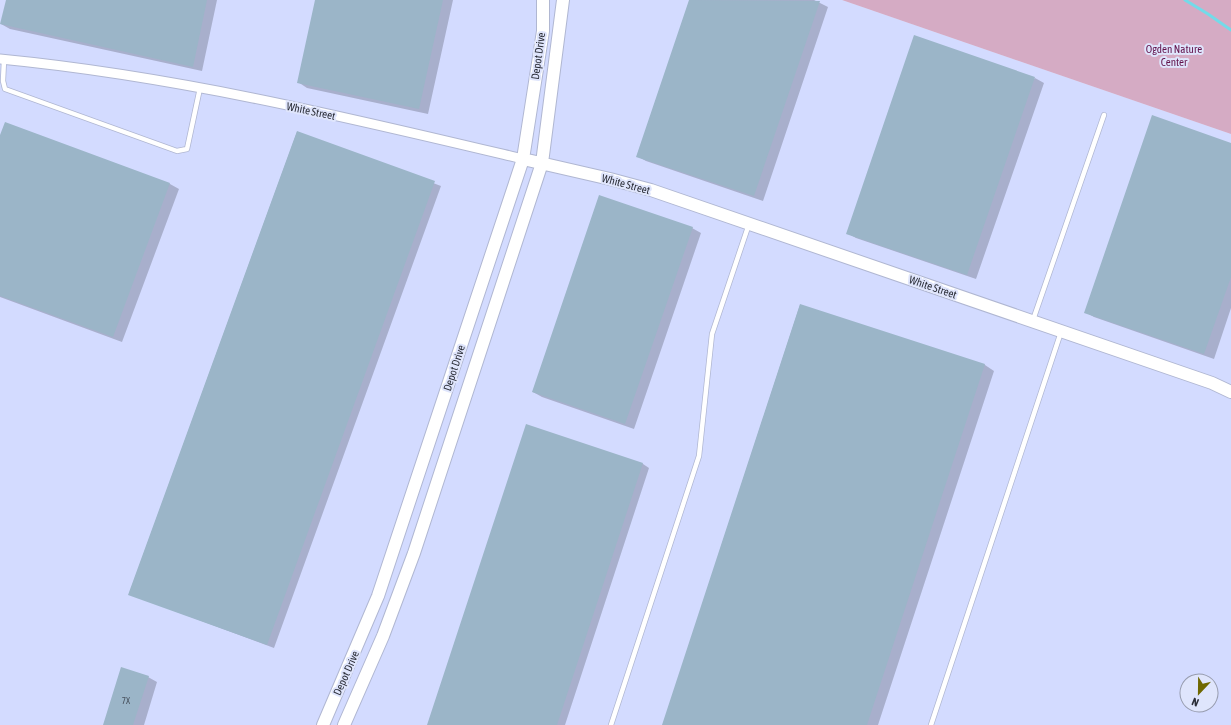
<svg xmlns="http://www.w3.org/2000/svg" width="1231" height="725" font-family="'Asap Condensed',sans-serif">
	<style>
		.built { fill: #d3dbff; fill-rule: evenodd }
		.green { fill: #d5abc4 }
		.shadow { fill: #0003 }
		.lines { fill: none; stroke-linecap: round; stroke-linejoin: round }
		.stream { stroke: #73dbe9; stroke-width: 3 }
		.building { fill: #9bb5c8 }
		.lane-casing { stroke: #b0b7d2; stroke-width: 6 }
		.street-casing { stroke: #b0b7d2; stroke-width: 11 }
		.secondary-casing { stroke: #b0b7d2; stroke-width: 14 }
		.lane { stroke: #fff; stroke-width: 4.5 }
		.street { stroke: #fff; stroke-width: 9 }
		.secondary { stroke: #fff; stroke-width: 12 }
		.labels { text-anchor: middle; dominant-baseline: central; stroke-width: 4; stroke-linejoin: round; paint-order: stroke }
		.number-label { font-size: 9px; fill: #47505c }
		.park-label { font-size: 11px; fill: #62124b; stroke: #dfe5fc }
		.street-label { font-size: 11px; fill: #2b2e38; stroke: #dfe5fc }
	</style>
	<rect width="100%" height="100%" fill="#dfe5fc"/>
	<path class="built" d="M0 0H842L1231 134V725H0ZM1187 681H1211V705H1187Z"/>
	<path class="green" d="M842 0H1231V134Z"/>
	<path class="shadow" d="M7 0H217L202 71 10 29 1 24Z
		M316 0H453L428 114 307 88 298 82Z
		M690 0H814L828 7 763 201 646 161 637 156Z
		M1035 78 1044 83 976 279 856 238 847 233Z
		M297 132 441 186 274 648 129 594Z
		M0 138 170 184 179 189 122 342 0 297Z
		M1231 144V308L1214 359 1094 317 1085 312Z
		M692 228 701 233 634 429 542 397 533 392Z
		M800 305 985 365 994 371 878 725H663Z
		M527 426 643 464 649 468 565 725H428Z
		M148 677 157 682 144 725H104Z"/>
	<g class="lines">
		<path class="stream" d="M1185 0 1208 14 1231 30"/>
	</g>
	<path class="building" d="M6 0H207L193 67 0 24Z
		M315 0H443L419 109 297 83Z
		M689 0 820 1 754 196 636 157Z
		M914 35 1035 77 967 275 846 234Z
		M1152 115 1231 143V277L1204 354 1084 313Z
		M5 122 170 183 113 337 0 296V135Z
		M297 131 435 181 267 645 128 595Z
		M599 195 693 227 625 424 532 392Z
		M800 304 985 364 867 725H662Z
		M526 424 643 463 557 725H427Z
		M121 667 149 676 133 725H103Z"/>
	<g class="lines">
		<defs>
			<path id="lane" d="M4 60 3 81 5 89 177 151 187 149 200 88
				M1033 320 1104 115
				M611 725 699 456 712 334 749 224
				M931 725 1061 332"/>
			<path id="street" d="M0 59C177 76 350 118 523 159"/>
			<path id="secondary" d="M523 159 610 179 651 190 1212 383 1231 392
				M323 725 378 596 523 159 543 31V0
				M344 725 383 636 414 553 542 163 563 0"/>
		</defs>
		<use href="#lane" class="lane-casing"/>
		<use href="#street" class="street-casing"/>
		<use href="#secondary" class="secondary-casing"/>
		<use href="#lane" class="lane"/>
		<use href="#street" class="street"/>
		<use href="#secondary" class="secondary"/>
	</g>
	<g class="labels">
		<g class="number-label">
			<text x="126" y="701">7X</text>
		</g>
		<g class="park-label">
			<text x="1174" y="49">Ogden Nature<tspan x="1174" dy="13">Center</tspan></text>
		</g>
		<g class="street-label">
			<text transform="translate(538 56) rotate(-82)">Depot Drive</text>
			<text transform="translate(311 111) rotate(12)">White Street</text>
			<text transform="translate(626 184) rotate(15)">White Street</text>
			<text transform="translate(933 287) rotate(19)">White Street</text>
			<text transform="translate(454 368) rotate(-72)">Depot Drive</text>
			<text transform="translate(346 673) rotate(-66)">Depot Drive</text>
		</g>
	</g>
	<g transform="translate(1199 693) rotate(202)"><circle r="19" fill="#dfe5fc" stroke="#979cae"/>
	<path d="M0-3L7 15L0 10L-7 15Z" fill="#6f6800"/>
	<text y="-6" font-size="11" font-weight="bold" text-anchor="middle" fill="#2b2e38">N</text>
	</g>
</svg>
